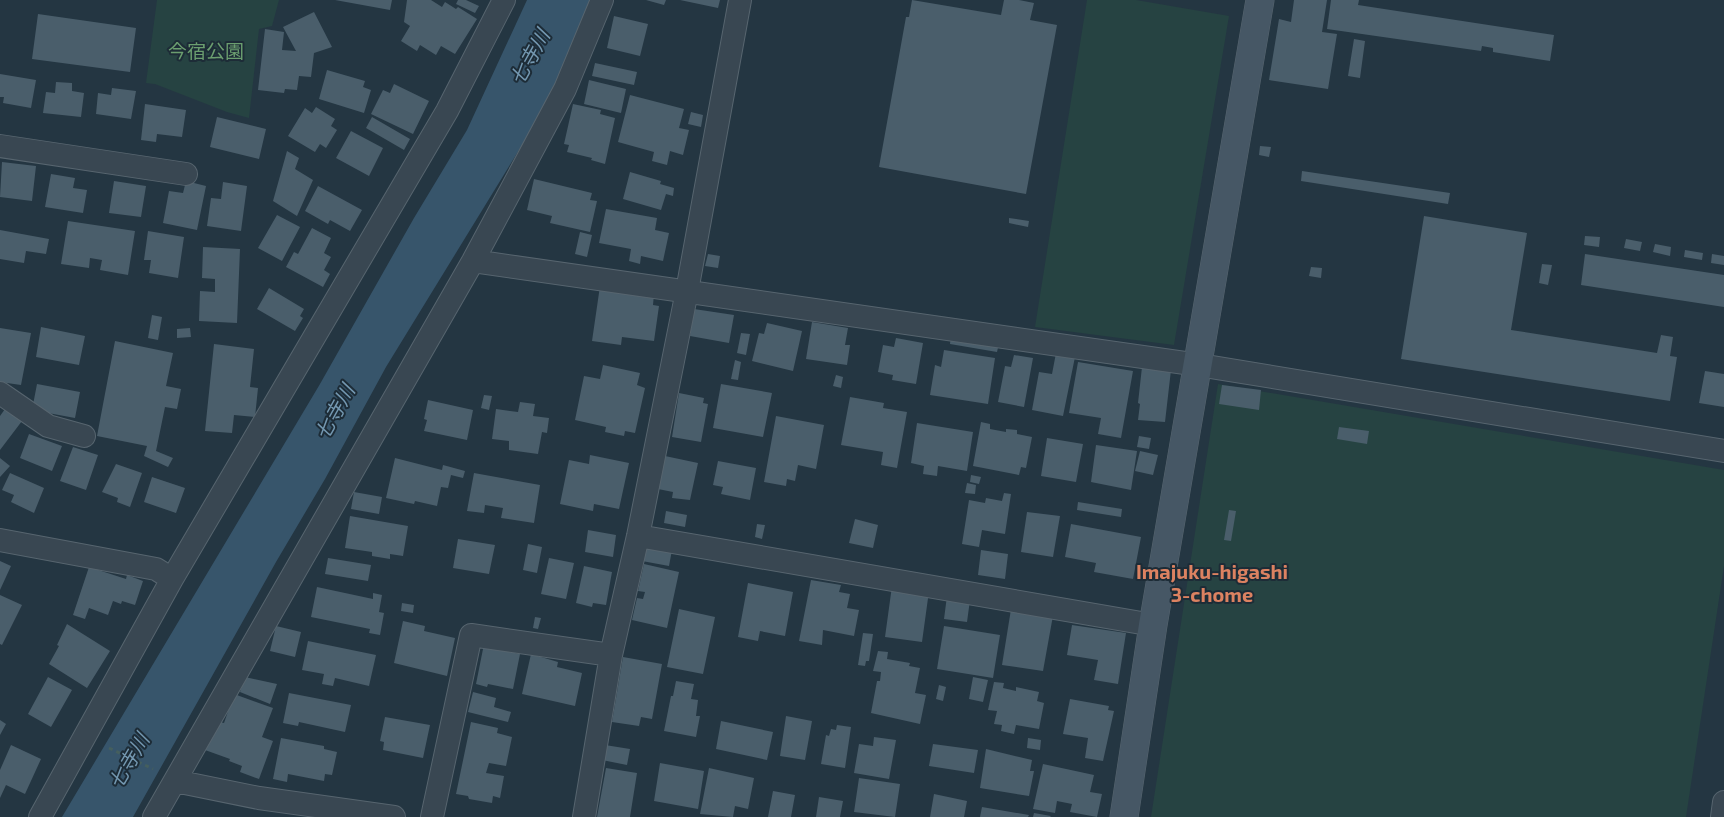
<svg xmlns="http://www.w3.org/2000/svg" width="1724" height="817" font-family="'Exo 2','Noto Sans JP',sans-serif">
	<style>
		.green { fill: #264342 }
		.water { fill: #37556b }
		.building { fill: #4a5e6b }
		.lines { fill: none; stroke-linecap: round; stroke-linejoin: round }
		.street-casing { stroke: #57656f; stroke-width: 24 }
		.secondary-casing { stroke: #57656f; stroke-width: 29 }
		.path { stroke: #455f5e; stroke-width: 3; stroke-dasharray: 4 4; stroke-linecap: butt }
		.street { stroke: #394752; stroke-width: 22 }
		.secondary { stroke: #465765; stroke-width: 28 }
		.labels { text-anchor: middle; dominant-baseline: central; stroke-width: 4; stroke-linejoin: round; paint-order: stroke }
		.park-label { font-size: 19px; fill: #6b9e6f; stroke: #1d2c37 }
		.water-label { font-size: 20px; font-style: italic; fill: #7498b1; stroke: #1d2c37 }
		.neighbourhood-label { font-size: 20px; font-weight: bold; fill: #dc8261; stroke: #1d2c37 }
	</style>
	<rect width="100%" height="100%" fill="#243642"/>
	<path class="green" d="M157 0H279L272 26 259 29 249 118 227 112 155 84 146 83Z
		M1087 0H1136L1229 16 1174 345 1035 327Z
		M1218 384 1724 470V566L1686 817H1151Z"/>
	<path class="water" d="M527 0H590L570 53 535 124 386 367 325 479 276 562 133 817H62L320 384 414 218 467 130Z"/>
	<path class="building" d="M335 0H392L390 10Z
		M407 0H431L442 7 445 2 456 9 458 7 477 19 455 54 441 46 436 55 420 45 417 51 401 41 410 26 404 22Z
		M458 0H466L479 6 475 13 456 4Z
		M646 0H666L664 5Z
		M680 0H720L718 8Z
		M912 0 1001 15 1004 0H1019L1034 3 1030 20 1057 25 1026 194 879 167 906 17H909Z
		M1294 0H1327L1322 32 1337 34 1328 89 1269 80 1279 19 1291 22Z
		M1331 0H1359L1358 5 1554 35 1550 61 1493 52V48L1482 46 1481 51 1327 29Z
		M314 12 332 47 314 53 311 77 299 76 297 90 285 89 284 93 258 90 265 29 284 32 282 50 296 51 283 27Z
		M38 14 136 28 130 72 32 59Z
		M614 16 648 24 640 56 607 48Z
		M1354 39 1365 41 1360 78 1348 76Z
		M595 63 637 72 634 85 592 76Z
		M327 70 365 81 363 87 371 90 364 113 319 99Z
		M0 74 36 80 31 108 3 103 4 97H0Z
		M589 80 626 89 621 113 584 104Z
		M56 82 72 83V91L84 93 81 117 43 113 46 92 55 93Z
		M394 84 429 101 413 134 371 114 383 90 390 93Z
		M112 88 136 91 131 119 96 114 98 93 111 95Z
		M630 95 684 109 679 128 689 130 683 155 670 151 667 165 652 161 654 152 618 142Z
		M145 104 186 110 182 137 157 134 156 142 141 140Z
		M573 104 601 110 600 114 615 118 605 164 591 160 592 158 567 152 569 145 564 144Z
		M316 107 335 119 331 126 337 130 326 148 320 144 315 152 288 136 305 108 312 113Z
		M691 112 703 115 701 127 688 124Z
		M217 117 266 129 259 159 210 147Z
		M372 117 410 139 404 150 366 128Z
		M351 131 383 148 369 176 336 158Z
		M1260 146 1271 147 1269 157 1259 155Z
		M287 151 299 158 295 169 313 180 297 216 273 201Z
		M2 162 36 166 32 201 0 197Z
		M1302 171 1450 193 1448 204 1301 181Z
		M630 172 661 181 660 184 674 188 673 196 666 194 661 210 623 199Z
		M51 174 75 178 73 188 87 190 83 213 45 207Z
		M534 179 592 193 590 200 597 201 590 232 550 223 552 216 527 210Z
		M114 181 146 186 141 217 109 213Z
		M186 181 206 186 197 230 163 223 169 191 183 193Z
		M223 182 247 186 241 231 207 226 211 198 221 199Z
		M318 186 362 210 350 231 330 220 328 224 305 211Z
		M606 209 657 218 655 230 669 233 663 261 641 256 640 264 629 261 631 249 599 243Z
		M277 215 300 227 282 261 258 248Z
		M1424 216 1527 233 1511 330 1657 353 1661 335 1673 337 1670 356 1677 357 1670 401 1401 359Z
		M1009 218 1029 221 1028 227 1009 223Z
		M68 221 135 231 128 275 100 270 102 260 90 258 89 268 61 264Z
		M312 228 331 238 324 253 331 257 324 270 330 274 323 287 286 267 294 252 298 254Z
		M0 230 49 239 46 254 26 251 24 263 0 259Z
		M148 231 184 237 178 278 149 273 151 260H144Z
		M580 232 592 235 587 257 575 254Z
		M1585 236 1600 237 1599 247 1584 245Z
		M1626 239 1642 242 1640 251 1624 248Z
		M1655 244 1671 247 1670 256 1653 252Z
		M203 247 240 249 237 323 199 321 200 291 215 292V279L202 278Z
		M1685 250 1703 253 1702 260 1684 257Z
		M708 254 720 256 718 268 705 266Z
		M1585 254 1724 275V307L1581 285Z
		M1712 254 1724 256V265L1711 263Z
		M1542 264 1552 265 1548 285 1539 283Z
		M1311 267 1322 268 1321 278 1309 276Z
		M600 286 654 294 653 305 659 306 654 341 622 337 621 345 592 341Z
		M269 288 304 309 300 316 303 318 295 331 257 309Z
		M694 309 734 315 729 343 690 336Z
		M152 315 162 317 158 340 148 338Z
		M812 322 848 328 845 345H850L847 365 806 359Z
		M767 323 802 331 793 371 752 361 759 333 764 334Z
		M41 327 85 336 79 365 36 357Z
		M0 328 31 333 21 385 0 382Z
		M190 328 191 337 177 338V329Z
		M741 333 750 334 746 355 737 353Z
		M951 335 999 343 997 352 950 344Z
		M896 338 923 343 916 384 892 380 893 375 878 372 883 345 894 347Z
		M115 341 173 353 166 386 181 389 177 409 165 407 156 451 173 458 168 467 144 456 147 446 97 436Z
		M214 344 254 349 250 387 258 388 255 417 234 415 232 433 205 431Z
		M944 350 995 358 988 404 930 395 935 365 941 367Z
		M1056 353 1075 357 1063 416 1032 410 1039 372 1052 374Z
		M1014 355 1033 358 1024 407 998 402 1005 366 1011 367Z
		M735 360 741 362 738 380 731 379Z
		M1078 362 1133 371 1121 438 1098 434 1101 418 1069 413Z
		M603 365 640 373 637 385 645 388 635 433 625 431 624 436 605 432 606 427 575 420 584 376 600 379Z
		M1142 367 1171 370 1165 422 1138 420 1140 404 1138 403Z
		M1705 371 1724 374V407L1699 403Z
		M836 375 843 377 841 388 833 386Z
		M37 384 80 392 75 418 32 410Z
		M721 384 772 393 763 437 713 428Z
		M1222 385 1261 390 1259 410 1219 404Z
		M679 393 704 398 703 403 708 404 701 442 672 437Z
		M484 395 492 396 489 410 481 408Z
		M850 397 884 403 883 408 907 412 897 468 881 465 883 452 841 445Z
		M428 400 473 410 467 440 424 431 427 420 424 419Z
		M520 402 535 404 533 416 549 418 547 433 542 432 538 454 509 450V441L492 439 496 409 518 412Z
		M5 409 22 421 0 450V416Z
		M776 416 824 425 816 469 798 465 795 481 787 479 786 486 764 482Z
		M981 422 990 424V429L1006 432V429L1017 430V434L1032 437 1026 468 1021 467 1019 475 973 466Z
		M917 423 973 432 967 471 938 466 937 476 923 474 924 466 911 463Z
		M1339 427 1369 431 1367 444 1337 439Z
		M29 434 62 446 52 471 20 458Z
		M1139 436 1151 438 1149 449 1137 447Z
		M1047 438 1083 444 1076 482 1041 476Z
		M1096 445 1137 451 1131 490 1091 482Z
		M73 447 98 455 86 490 60 481Z
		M1140 451 1158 455 1153 475 1135 471Z
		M590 455 629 463 619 509 594 504 593 511 560 504 569 460 589 464Z
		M665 456 698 463 690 500 672 498 673 492 658 489Z
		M0 458 10 466 0 477Z
		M395 458 442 470 443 465 465 471 463 478 451 475 448 488 441 487 437 506 415 501 414 504 386 498Z
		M718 461 756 468 750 500 721 494 723 487 713 485Z
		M116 464 142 473 130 507 117 502 118 498 102 492Z
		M10 473 44 488 34 513 11 502 14 495 2 490Z
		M474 473 540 485 534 523 501 518 503 508 485 505 484 513 467 511Z
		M971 475 981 477 979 484 970 482Z
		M152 477 185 488 176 513 144 502Z
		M967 483 976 485 975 494 965 493Z
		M354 492 382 497 379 514 351 509Z
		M1004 493 1011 494 1005 534 982 530 979 547 962 544 969 500 985 503 986 498 1002 501Z
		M1078 502 1122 509 1121 517 1077 510Z
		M1229 510 1236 511 1231 541 1224 540Z
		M666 511 687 515 685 527 664 523Z
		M1027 512 1060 516 1053 557 1021 552Z
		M350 516 408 526 403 556 390 554V559L372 556V552L345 548Z
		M855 519 878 525 873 548 849 543Z
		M757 524 765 525 762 539 755 537Z
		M1071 524 1141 537 1133 579 1094 572 1096 563 1065 557Z
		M588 530 616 535 613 557 585 552Z
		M458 539 495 545 489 574 453 568Z
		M528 544 542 547 537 573 523 570Z
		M645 545 672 550 669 566 642 561Z
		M981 550 1008 554 1005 579 978 575Z
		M328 558 371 565 368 581 325 574Z
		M549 558 574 563 566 599 541 594Z
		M0 561 11 566 0 590Z
		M644 564 679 572 667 628 632 620 637 598 643 599 645 592 638 591Z
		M584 566 612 572 606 605 593 603 592 607 576 603Z
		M89 567 126 579 127 575 143 581 135 605 122 601 121 604 113 601 108 615 89 608 85 619 73 615Z
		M811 580 841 585 839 592 850 594 847 608 859 610 854 636 823 630 822 645 799 641Z
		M748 583 793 592 785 636 760 631 758 641 738 637Z
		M892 586 929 591 922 642 885 637Z
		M317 587 373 599V593L382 595 379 612 384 613 380 635 369 633 370 629 311 617Z
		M0 595 22 605 2 645 0 644Z
		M947 596 970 600 967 622 944 619Z
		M402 603 414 605 413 613 401 611Z
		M1012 603 1054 610 1043 671 1002 665Z
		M679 609 715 617 703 674 667 667Z
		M535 617 541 618 538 629 533 628Z
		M403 621 425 626 424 631 455 638 447 676 394 663Z
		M67 624 110 651 87 688 49 664 59 646 57 645Z
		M1072 625 1126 633 1118 684 1094 680 1098 660 1067 655Z
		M276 626 301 632 295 657 270 651Z
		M944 626 1000 635 993 678 937 669Z
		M863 633 873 634 869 661H866L865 666 858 665Z
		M308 641 376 655 369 686 335 678 333 686 322 684 324 674 302 670Z
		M484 644 498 650 520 654 513 689 488 684 487 687 476 684Z
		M878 651 888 652 887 659 910 663 909 666 920 668 915 693 926 695 920 724 871 713 877 681H880L881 672 873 671Z
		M531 654 558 662 557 667 582 673 575 706 522 694Z
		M623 657 662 664 652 719 641 717 639 726 612 722Z
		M48 677 72 690 51 727 28 714Z
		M245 677 277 684 270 704 240 692Z
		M973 677 988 680 983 702 969 699Z
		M676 681 694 684 691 699 698 700 696 716H700L696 737 664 731 671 696H673Z
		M994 682 1004 683 1003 688 1016 691V687L1039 692 1037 701 1044 703 1039 729 1016 725 1014 734 1001 731 1002 725 994 724 997 711 988 710Z
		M939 685 946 687 943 701 936 699Z
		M473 692 496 698 494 707 511 712 508 722 468 712Z
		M289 693 351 705 345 732 299 722 298 726 283 723Z
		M234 694 273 708 262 737 273 741 259 779 240 772 242 766 229 761 230 759 205 750 216 721 224 723Z
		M1070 699 1109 706 1108 710 1114 711 1103 761 1085 758 1088 738 1063 734Z
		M786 716 812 721 805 760 780 756Z
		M385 717 430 725 423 758 383 750 384 742 380 741Z
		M0 720 6 724 0 735Z
		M721 721 773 732 767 760 716 749Z
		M471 722 498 728 497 733 512 737 506 766 489 763 486 773 504 776 500 798 493 796 492 803 469 799 468 796 456 794Z
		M837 725 851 727 845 768 821 764 826 735 829 736 831 729 836 730Z
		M874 737 896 740 889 779 854 773 859 744 873 746Z
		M281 738 324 746V749L337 752 332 775 325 774 324 781 288 774 287 782 273 779Z
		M1028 738 1041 740 1040 750 1027 748Z
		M933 744 978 750 974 773 929 766Z
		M11 745 41 759 25 794 6 785 0 798V770Z
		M605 745 630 749 627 765 602 760Z
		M986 749 1032 760 1030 771H1034L1029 796 980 788Z
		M660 763 704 771 698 809 654 801Z
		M1043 764 1094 775 1090 792 1102 794 1097 817 1070 812 1072 804 1057 801 1055 813 1033 809Z
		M606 768 637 773 630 817H597Z
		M709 768 754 778 748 809 735 806 733 817 700 814Z
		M859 778 900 784 895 817 854 812Z
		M773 791 795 795 791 817H768Z
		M934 794 967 801 964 817H930Z
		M819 797 843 801 840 817H816Z
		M982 807 1029 815 1028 817H980Z
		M1034 813 1051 816 1050 817H1033Z"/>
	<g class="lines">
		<defs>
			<path id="street" d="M0 146 186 174
				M473 261 1199 365 1724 451
				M0 393 48 426 84 436
				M638 536 1153 625
				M0 540 156 569 172 579
				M175 781 259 798 394 817
				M40 817 172 579 447 111 504 0
				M154 817 473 261 565 89 602 0
				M432 817 471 635 611 655
				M584 817 611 655 638 536 687 291 740 0
				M1722 817 1724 802"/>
			<path id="secondary" d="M1124 817 1153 625 1260 0"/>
		</defs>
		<use href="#street" class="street-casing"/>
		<use href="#secondary" class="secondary-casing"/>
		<path class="path" d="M109 748 153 769"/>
		<use href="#street" class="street"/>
		<use href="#secondary" class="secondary"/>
	</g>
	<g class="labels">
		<g class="park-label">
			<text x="206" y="50">今宿公園</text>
		</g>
		<g class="water-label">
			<text transform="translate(529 57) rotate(-61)">七寺川</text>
			<text transform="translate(334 412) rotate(-61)">七寺川</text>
			<text transform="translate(128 761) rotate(-60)">七寺川</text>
		</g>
		<g class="neighbourhood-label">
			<text x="1212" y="571">Imajuku-higashi<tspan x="1212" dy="23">3-chome</tspan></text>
		</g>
	</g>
</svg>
